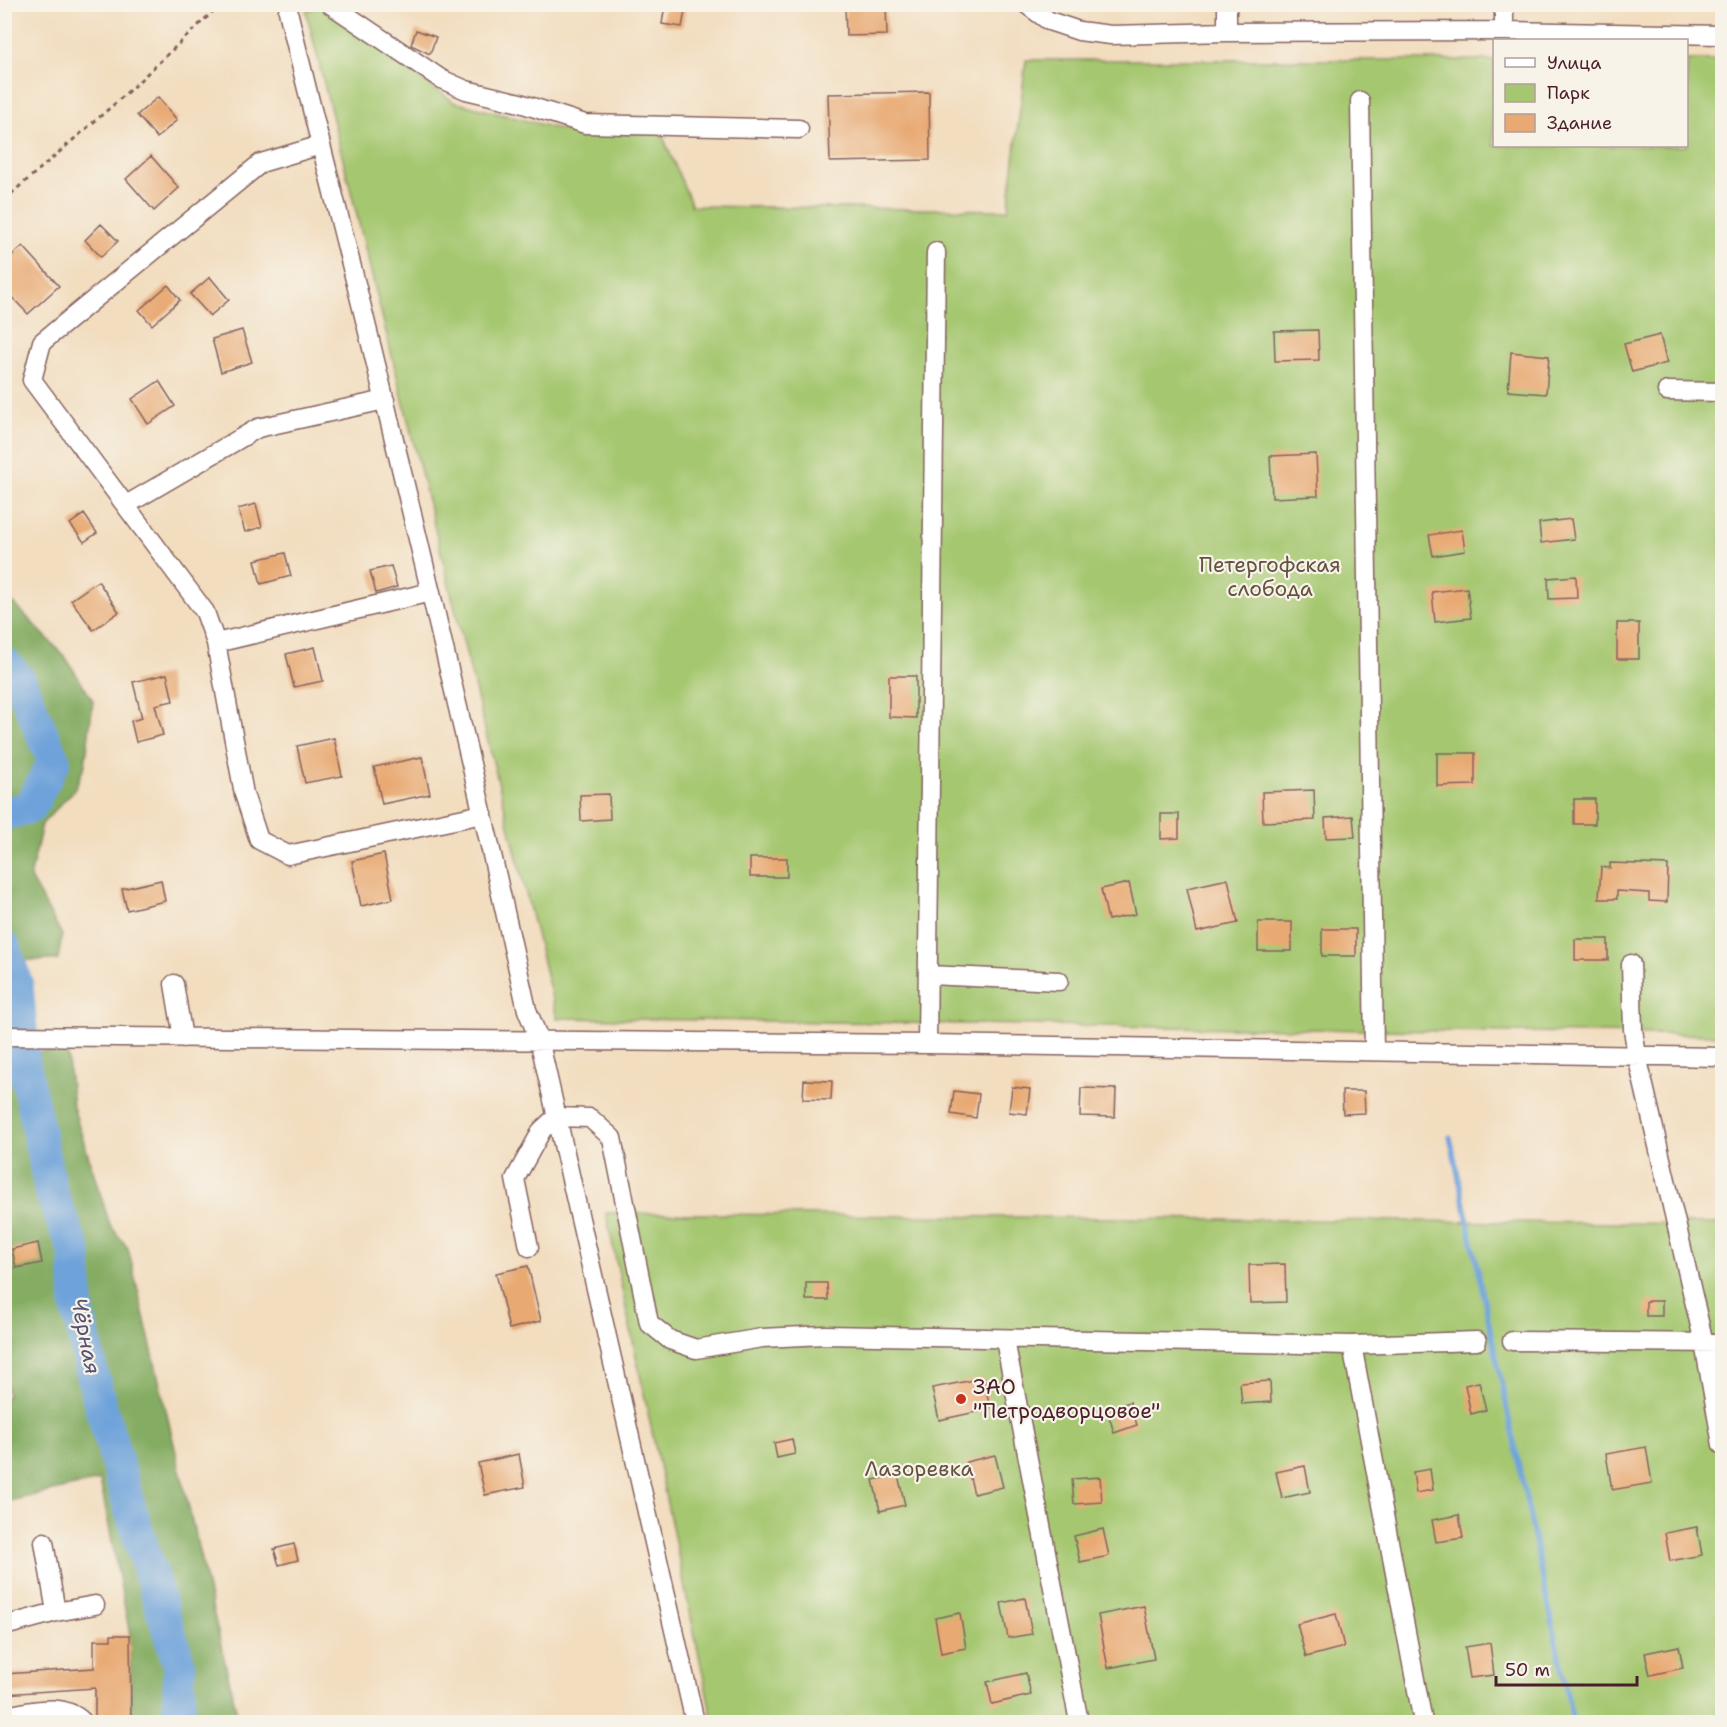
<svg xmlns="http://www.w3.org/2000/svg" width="1727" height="1727" font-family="'Shantell Sans',sans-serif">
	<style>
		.green { fill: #a5c770; stroke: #78734e; stroke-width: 1.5 }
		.forest { fill: #84ac62; stroke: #676646; stroke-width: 1.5 }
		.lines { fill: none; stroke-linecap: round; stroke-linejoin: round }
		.stream { stroke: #6da2da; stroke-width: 5 }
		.river { stroke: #6da2da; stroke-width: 33 }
		.building { fill: #e8a972 }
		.minor-casing { stroke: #85625f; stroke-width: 21 }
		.path { stroke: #85625f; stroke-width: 3; stroke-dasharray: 4.5 4.5; stroke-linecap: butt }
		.minor { stroke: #fff; stroke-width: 18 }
		.poi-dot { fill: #c8321e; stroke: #f7f3e8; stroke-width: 2 }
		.labels { text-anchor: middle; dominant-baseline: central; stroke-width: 4.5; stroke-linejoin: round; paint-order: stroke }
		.park-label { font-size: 21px; fill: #655140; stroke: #f7f3e8 }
		.poi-label { font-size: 21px; fill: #4a1f2b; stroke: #f7f3e8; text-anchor: start }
		.water-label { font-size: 22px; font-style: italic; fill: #585371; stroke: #f7f3e8 }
	</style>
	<rect width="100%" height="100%" fill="#f7f3e8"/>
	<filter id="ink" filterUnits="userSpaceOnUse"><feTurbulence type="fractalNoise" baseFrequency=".0167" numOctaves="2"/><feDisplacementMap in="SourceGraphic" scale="12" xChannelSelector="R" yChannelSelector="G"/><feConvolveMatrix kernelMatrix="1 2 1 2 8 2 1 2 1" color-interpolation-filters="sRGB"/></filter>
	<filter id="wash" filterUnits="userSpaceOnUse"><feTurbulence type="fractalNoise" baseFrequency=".008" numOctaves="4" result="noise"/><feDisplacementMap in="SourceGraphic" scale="24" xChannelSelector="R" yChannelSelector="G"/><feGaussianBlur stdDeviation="1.35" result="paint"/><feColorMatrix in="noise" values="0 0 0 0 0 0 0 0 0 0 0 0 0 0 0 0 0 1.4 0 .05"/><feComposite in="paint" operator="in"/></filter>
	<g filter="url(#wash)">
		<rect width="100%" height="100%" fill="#f2ddbf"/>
		<path class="green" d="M321 6 454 102 574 133 661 132 692 206 1008 210 1026 60H1494V146H1686L1687 60H1722V1035L557 1018 306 11Z
			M606 1213 1722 1224V1722H713Z"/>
		<path class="forest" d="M4 593 66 658 93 701 85 765 74 790 42 824 30 878 62 935 58 960H5Z
			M5 1051 67 1052 73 1107 110 1225 128 1248 239 1722H131L130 1635 100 1480 5 1502 4 1397 8 1396 4 1378Z"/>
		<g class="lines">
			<path class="stream" d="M1450 1137 1573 1722"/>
			<path class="river" d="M4 663 19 680 54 761 30 807 4 814
				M4 947 17 985 24 1063 51 1192 75 1252 77 1307 95 1385 128 1502 179 1663V1722"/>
		</g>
		<g id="blocks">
			<path class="building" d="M665 4 686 6 682 27 662 24Z
				M845 4H886L887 35 846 36Z
				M416 30 436 37 430 54 411 45Z
				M929 92 930 160 830 162 828 94Z
				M158 97 177 120 157 138 137 115Z
				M151 156 179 188 154 211 126 179Z
				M101 224 118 241 101 257 85 240Z
				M23 246 59 286 28 314 4 289V262Z
				M210 277 229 300 210 316 190 294Z
				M168 285 180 300 152 325 139 310Z
				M242 330 252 362 221 372 212 339Z
				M1318 330 1319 360 1275 361 1274 331Z
				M1660 335 1667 363 1632 372 1624 344Z
				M1511 352 1549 356 1546 394 1508 391Z
				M159 381 175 406 148 424 132 399Z
				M1316 454 1318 496 1272 498 1270 456Z
				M256 504 262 527 245 532 238 509Z
				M84 514 97 533 84 542 70 524Z
				M1571 519 1574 539 1541 543 1539 523Z
				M1462 530 1465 551 1433 556 1429 535Z
				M285 553 291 576 261 584 255 560Z
				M391 566 397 587 376 593 370 571Z
				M1576 576 1577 598 1549 599 1548 578Z
				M98 581 119 612 93 630 71 600Z
				M1467 588 1471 618 1435 622 1432 592Z
				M1617 623H1639V659H1617Z
				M315 647 323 681 294 687 286 654Z
				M167 674 173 701 155 705 163 735 136 742 131 721 142 718 133 682Z
				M889 676H916V718L889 717Z
				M334 738 342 776 305 783 297 746Z
				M1437 753H1475V785L1437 786Z
				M422 757 430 794 382 804 374 767Z
				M1314 790 1315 820 1263 822 1262 792Z
				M609 794 610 819 581 821 580 795Z
				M1574 799H1595V824H1574Z
				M1161 814H1179V838L1161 839Z
				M1353 816 1355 837 1326 838 1325 818Z
				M384 854 393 899 361 906 352 861Z
				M750 858H787V877H750Z
				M1610 863 1668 865 1667 902 1649 901V893L1617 891V899H1599L1601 867 1610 868Z
				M1228 879 1238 923 1197 932 1187 888Z
				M161 880 165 901 127 910 122 889Z
				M1129 883 1136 914 1108 920 1101 889Z
				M1258 922H1292V951H1258Z
				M1322 929H1356V956H1322Z
				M1575 939H1608V960H1575Z
				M804 1080 832 1081 831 1100 803 1099Z
				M1012 1087 1030 1089 1027 1114 1009 1112Z
				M1081 1088 1116 1089 1115 1117 1080 1116Z
				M954 1091 979 1094 976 1118 951 1114Z
				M1342 1091H1364L1365 1113 1343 1114Z
				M38 1243 42 1263 16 1268 12 1249Z
				M1285 1264 1286 1302 1250 1303 1249 1265Z
				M528 1266 541 1321 509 1329 496 1273Z
				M806 1283H827L828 1300H806Z
				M1646 1301H1662V1316H1646Z
				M984 1378 990 1409 939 1420 932 1388Z
				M1270 1381 1271 1402 1242 1404 1240 1383Z
				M1479 1382 1486 1410 1471 1414 1465 1385Z
				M1130 1402 1137 1425 1114 1433 1107 1409Z
				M792 1439 795 1454 777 1458 774 1443Z
				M1646 1447 1652 1483 1612 1490 1606 1454Z
				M519 1454 525 1487 485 1495 478 1463Z
				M995 1455 1003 1487 974 1494 966 1462Z
				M1305 1466 1310 1492 1282 1498 1276 1472Z
				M1430 1469 1433 1490 1416 1493 1413 1472Z
				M898 1475 905 1505 880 1511 873 1480Z
				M1100 1477 1102 1502 1074 1504 1072 1479Z
				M1459 1515 1463 1538 1436 1542 1432 1520Z
				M1697 1527 1702 1555 1670 1561 1665 1533Z
				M1103 1529 1109 1556 1080 1562 1074 1536Z
				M294 1544 298 1560 279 1565 274 1549Z
				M1025 1598 1032 1634 1008 1638 1001 1603Z
				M1144 1606 1154 1659 1108 1668 1098 1615Z
				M960 1613 966 1648 941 1653 935 1618Z
				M1336 1614 1344 1647 1306 1657 1297 1624Z
				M111 1635H130L131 1722H106V1719H95V1688L4 1694V1674L94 1668V1640H111Z
				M1490 1643 1494 1675 1470 1678 1465 1647Z
				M1679 1646 1683 1668 1650 1675 1645 1653Z
				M1026 1673 1031 1695 992 1704 987 1682Z"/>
		</g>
	</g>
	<g filter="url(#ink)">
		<use href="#blocks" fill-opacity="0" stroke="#85625f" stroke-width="1.5"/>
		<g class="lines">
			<defs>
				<path id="minor" d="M290 4 288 11C319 142 354 271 385 402 434 604 482 807 527 1010L539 1039 695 1722
					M330 4 441 79 466 90 520 103 585 124 799 129
					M1026 4 1049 21 1079 31 1111 35 1227 32 1504 31 1722 35
					M1504 31V4
					M1227 32V4
					M1360 101 1374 1051
					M321 145 261 163 42 342 32 380 205 612 216 643 244 794 259 840 288 855 483 814
					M1667 391 1722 392
					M126 505 258 428 385 400
					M216 643 431 592
					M1631 964 1633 1029 1637 1056 1704 1343 1722 1445
					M929 975 1059 981
					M174 984 183 1038
					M4 1036 927 1044 1722 1057
					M927 1044 936 252
					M529 1247 515 1179 542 1130 556 1117 590 1118 612 1138 649 1323 670 1340 696 1349 762 1338 825 1335 1352 1345 1477 1341
					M1005 1340 1079 1722
					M1512 1341 1722 1343
					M1352 1345 1423 1722
					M44 1542 56 1612
					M4 1626 56 1612 95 1605
					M4 1716C31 1712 62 1701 83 1722"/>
			</defs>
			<use href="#minor" class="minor-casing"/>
			<path class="path" d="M4 200 119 100 221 4"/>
			<use href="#minor" class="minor"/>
		</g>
	</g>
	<circle class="poi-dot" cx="961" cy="1399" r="6"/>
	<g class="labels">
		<g class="park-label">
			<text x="1270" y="565">Петергофская<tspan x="1270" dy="24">слобода</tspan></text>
			<text x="919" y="1469">Лазоревка</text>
		</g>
		<g class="poi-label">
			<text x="973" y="1387">ЗАО<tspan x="973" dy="24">"Петродворцовое"</tspan></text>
		</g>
		<g class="water-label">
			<text transform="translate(86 1336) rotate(79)">Чёрная</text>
		</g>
	</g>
	<rect width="1727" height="1727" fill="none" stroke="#f7f3e8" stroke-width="24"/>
	<rect x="1493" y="39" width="195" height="108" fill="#f7f3e8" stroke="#b29e9c" stroke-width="1.5"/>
	<rect x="1505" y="58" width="30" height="9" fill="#ffffff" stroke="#b29e9c" stroke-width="1.5"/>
	<text x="1547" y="69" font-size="18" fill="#4a1f2b">Улица</text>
	<rect x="1505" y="84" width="30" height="18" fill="#a5c770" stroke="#b29e9c" stroke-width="1.5"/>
	<text x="1547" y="99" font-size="18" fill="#4a1f2b">Парк</text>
	<rect x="1505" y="114" width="30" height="18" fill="#e8a972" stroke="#b29e9c" stroke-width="1.5"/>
	<text x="1547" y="129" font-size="18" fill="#4a1f2b">Здание</text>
	<path d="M1496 1676v9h141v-9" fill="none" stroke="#4a1f2b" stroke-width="3"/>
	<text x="1505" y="1676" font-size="18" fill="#4a1f2b" stroke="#f7f3e8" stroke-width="4.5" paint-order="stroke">50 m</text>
</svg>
